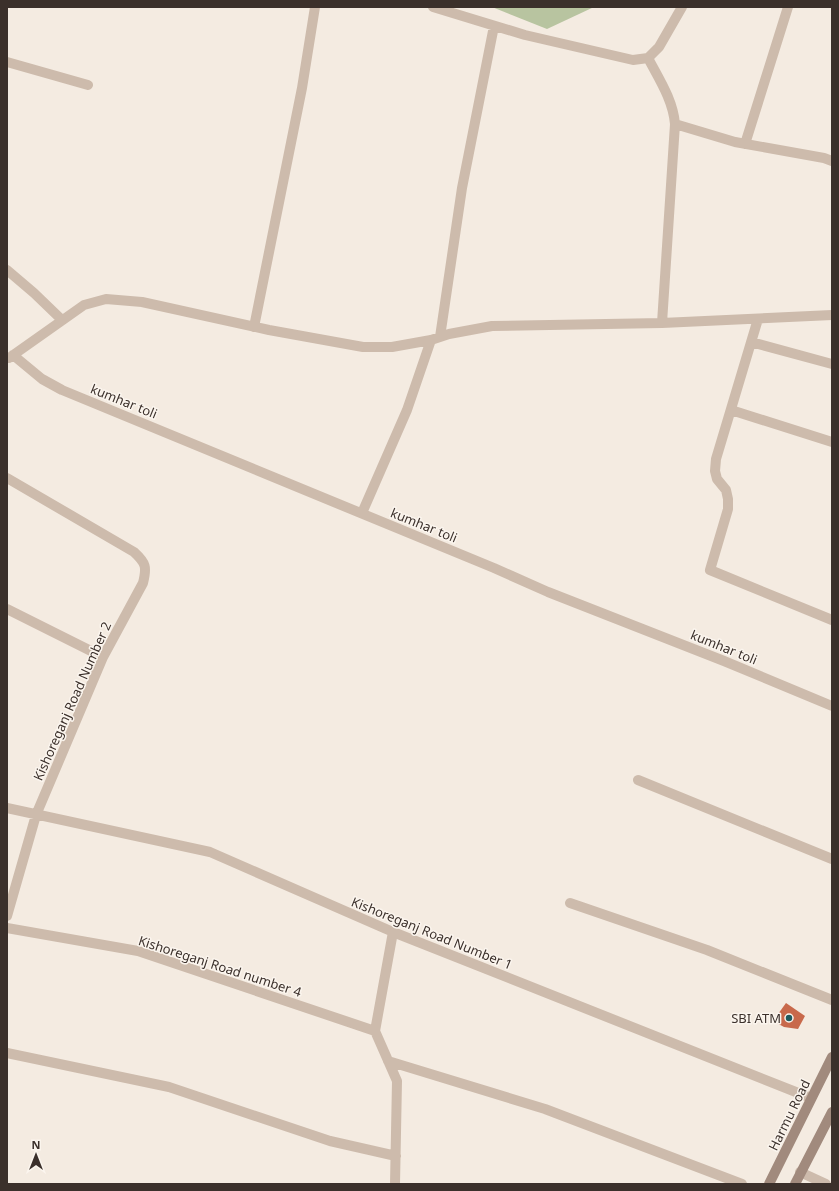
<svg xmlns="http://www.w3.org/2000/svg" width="839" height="1191" font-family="'Noto Sans',sans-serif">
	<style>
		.green { fill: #b8c4a0 }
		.building { fill: #c8694b }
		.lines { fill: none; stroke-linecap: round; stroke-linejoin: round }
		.street { stroke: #cdbbac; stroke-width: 10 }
		.secondary { stroke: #a18a7d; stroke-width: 10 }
		.poi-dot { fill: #1f5a5e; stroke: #fbf5ee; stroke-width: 1.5 }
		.labels { text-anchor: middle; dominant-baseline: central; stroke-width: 3; stroke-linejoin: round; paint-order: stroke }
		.street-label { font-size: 13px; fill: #3b302b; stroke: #fbf5ee }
		.poi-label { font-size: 13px; fill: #3b302b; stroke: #fbf5ee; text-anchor: end }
	</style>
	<rect width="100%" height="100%" fill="#f4ebe1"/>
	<path class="green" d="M492 7H594L547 29Z"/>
	<path class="building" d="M786 1003 805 1016 798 1029 784 1027 773 1021Z"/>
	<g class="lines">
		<path class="street" d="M433 7 525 35 633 60 648 58 659 47 682 7
			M648 58C659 79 673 100 675 124L662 323
			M7 62 88 85
			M675 124 735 142 824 158 832 161
			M745 144 788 7
			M7 270 34 293 62 320
			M758 319 716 459 715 471 717 479 726 490 728 499V509L710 570 832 620
			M254 327 302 88 315 7
			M440 337 462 188 494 26
			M751 342 832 364
			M13 355 42 379 62 390 494 568 548 592 724 661 832 706
			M9 358 84 305 106 299 142 302 269 330 363 347H392L431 340 449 334 492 326 662 323 832 315
			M731 410 832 442
			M7 478 134 552C146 563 147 567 143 583L103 657 36 815 7 916
			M362 513 407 410 431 340
			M7 609 103 657
			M638 780 832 859
			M7 808 210 852 393 932 811 1098
			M570 903 707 950 832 1000
			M7 928 138 951 375 1031
			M393 932 375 1031 397 1081 395 1184
			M7 1053 169 1087 330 1141 396 1156
			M388 1061 545 1109 742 1184
			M800 1172 826 1184"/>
		<path class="secondary" d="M769 1184 832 1057
			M795 1184 832 1112"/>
	</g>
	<circle class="poi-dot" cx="789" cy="1018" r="4"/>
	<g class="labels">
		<g class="street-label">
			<text transform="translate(124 401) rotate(22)">kumhar toli</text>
			<text transform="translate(424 525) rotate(22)">kumhar toli</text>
			<text transform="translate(724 647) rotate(22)">kumhar toli</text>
			<text transform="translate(72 701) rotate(-66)">Kishoreganj Road Number 2</text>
			<text transform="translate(432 933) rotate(22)">Kishoreganj Road Number 1</text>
			<text transform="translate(220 966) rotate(18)">Kishoreganj Road number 4</text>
			<text transform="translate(789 1115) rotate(-64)">Harmu Road</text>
		</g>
		<g class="poi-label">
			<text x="781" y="1018">SBI ATM</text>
		</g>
	</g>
	<rect width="839" height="1191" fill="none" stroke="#3b302b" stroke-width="16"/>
	<g transform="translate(36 1155)" stroke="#fbf5ee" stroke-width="3" paint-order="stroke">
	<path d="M0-3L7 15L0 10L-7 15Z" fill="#3b302b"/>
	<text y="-6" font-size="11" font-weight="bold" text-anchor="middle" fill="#3b302b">N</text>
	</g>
</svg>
